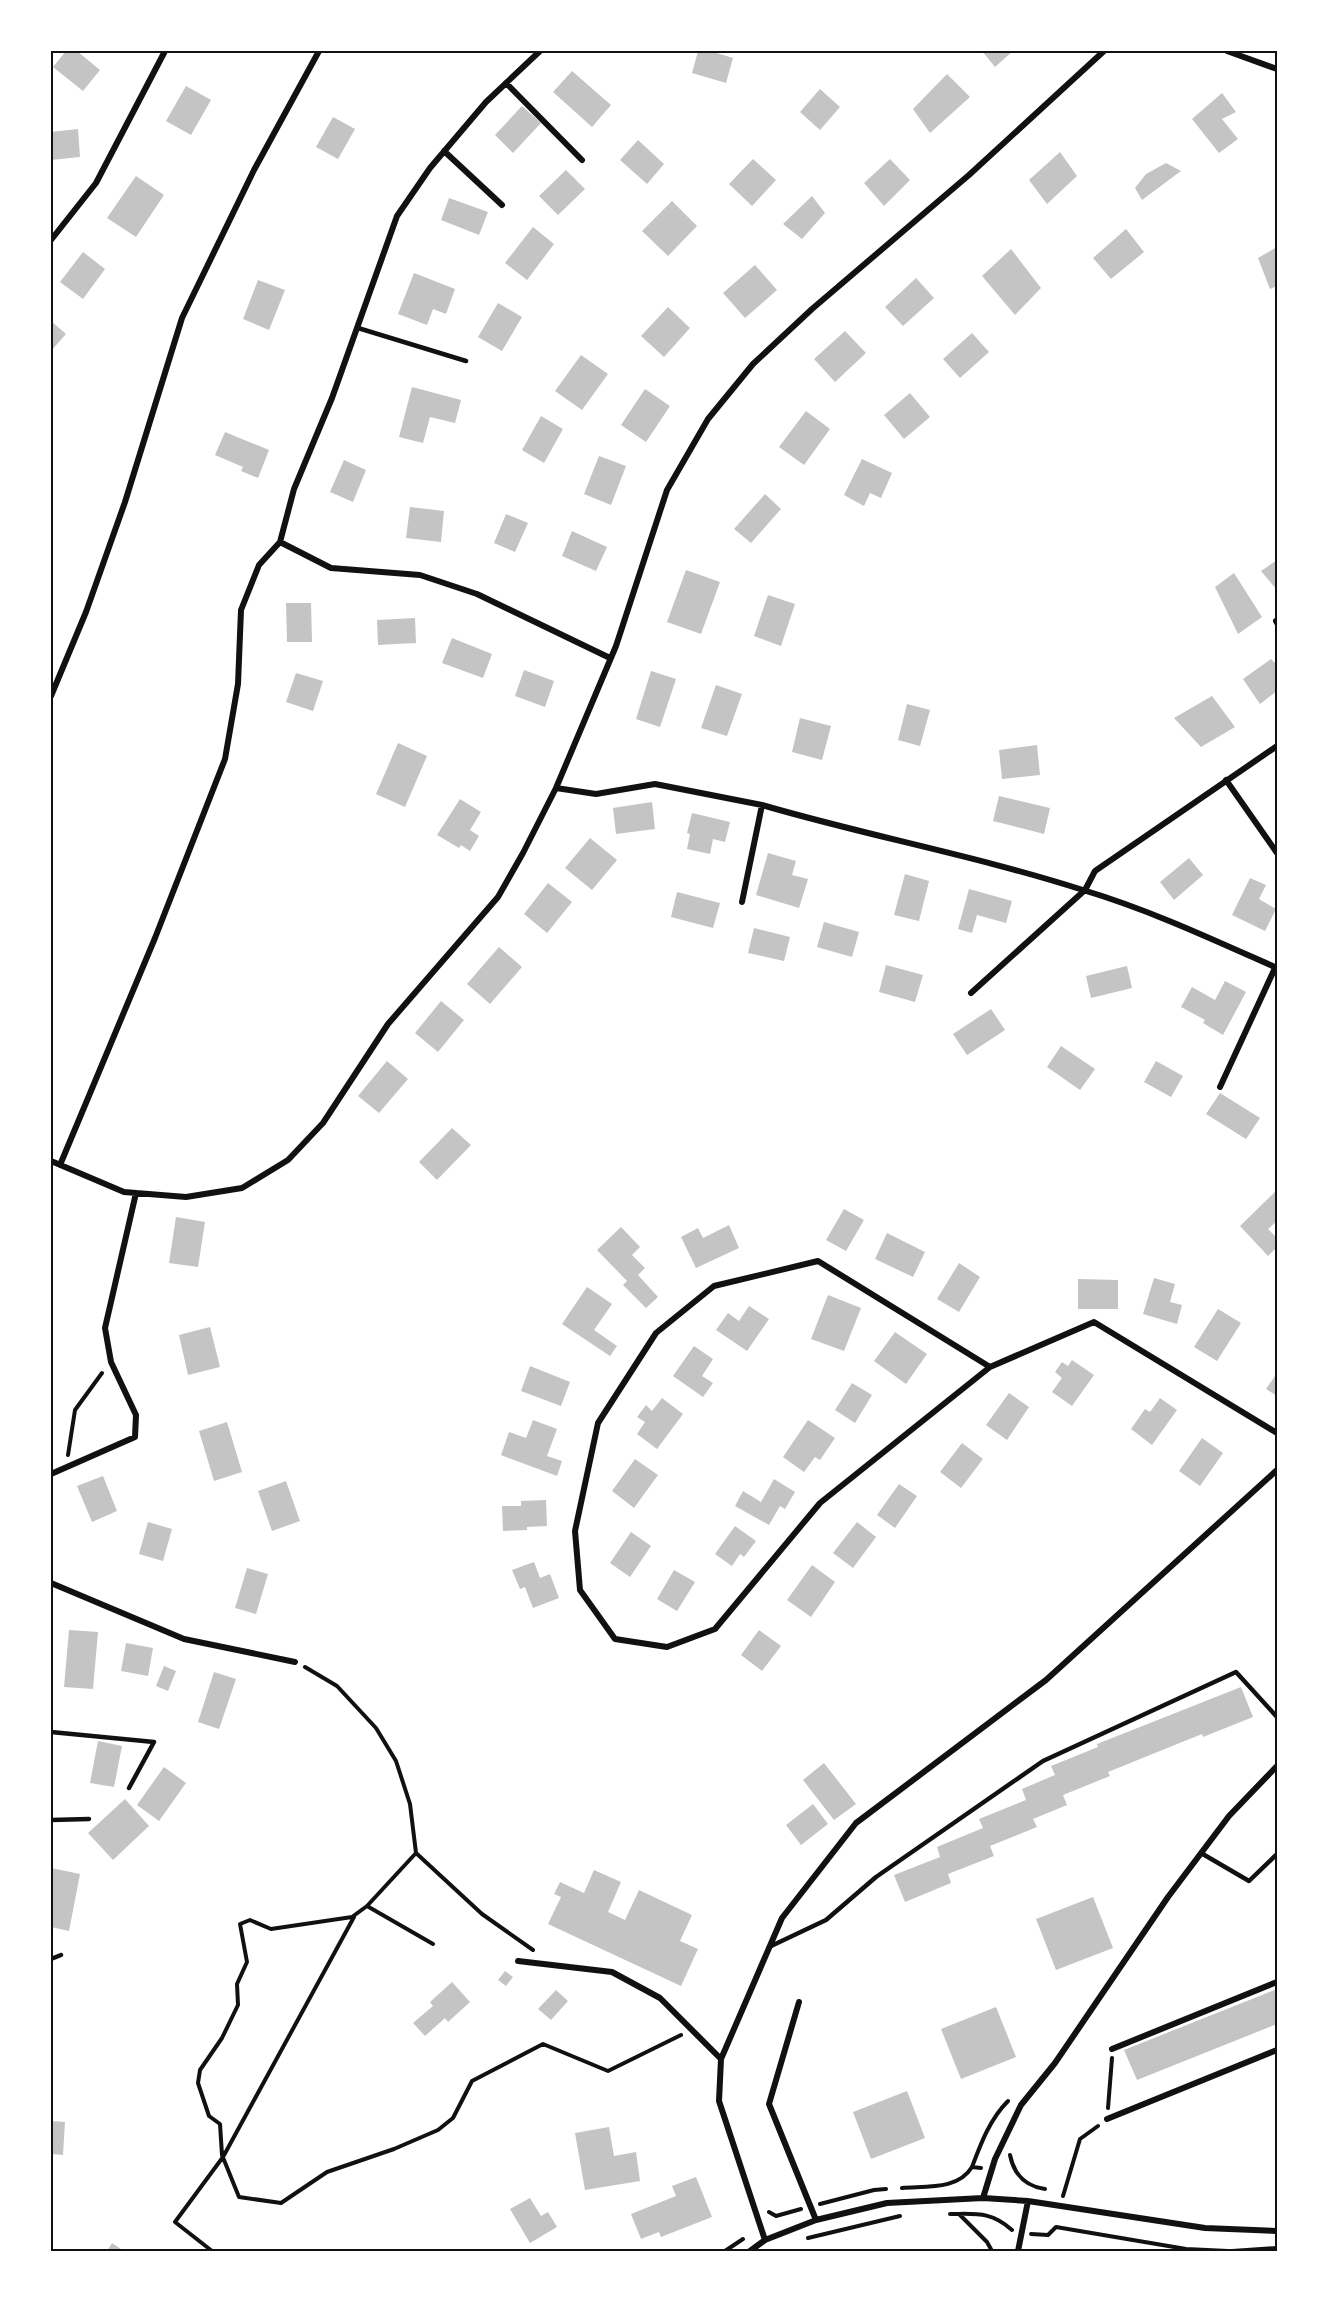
<svg xmlns="http://www.w3.org/2000/svg" width="1328" height="2302" font-family="'Fira Sans',sans-serif">
	<style>
		.building { fill: #c4c4c4 }
		.lines { fill: none; stroke-linecap: round; stroke-linejoin: round }
		.path { stroke: #111; stroke-width: 4 }
		.service { stroke: #111; stroke-width: 4.5 }
		.minor { stroke: #111; stroke-width: 6 }
		.neatline { fill: none; stroke: #111; stroke-width: 2 }
	</style>
	<rect width="100%" height="100%" fill="#fff"/>
	<path class="building" d="M66 51H77L100 70 83 91 53 67Z
		M698 51H710L733 58 726 83 692 73Z
		M982 51H1013L995 67Z
		M572 71 611 105 592 127 553 92Z
		M947 74 970 97 930 133 913 109Z
		M186 86 211 100 191 135 166 121Z
		M820 89 840 107 820 130 800 112Z
		M1222 93 1236 112 1222 119 1238 139 1219 153 1192 119Z
		M522 106 541 123 513 153 495 135Z
		M333 117 355 129 338 159 316 147Z
		M78 129 80 157 51 160V132Z
		M638 140 664 164 647 184 620 160Z
		M1060 152 1077 176 1047 204 1029 180Z
		M753 159 776 180 752 206 729 184Z
		M890 159 910 180 884 206 864 183Z
		M1166 163 1181 171 1142 200 1135 188 1146 174Z
		M566 170 585 189 558 215 539 196Z
		M136 176 164 195 136 237 107 218Z
		M812 196 825 213 802 239 783 224Z
		M449 198 488 212 479 235 441 220Z
		M672 201 697 226 668 256 642 231Z
		M533 227 554 244 527 280 505 263Z
		M1126 229 1144 252 1111 279 1093 258Z
		M1277 247V286L1270 289 1258 258Z
		M1011 249 1041 288 1015 315 982 276Z
		M83 252 105 269 83 299 60 282Z
		M755 265 777 290 745 318 723 293Z
		M414 273 455 289 446 314 433 309 427 325 398 314Z
		M916 278 934 298 903 326 885 307Z
		M258 280 285 290 269 330 243 319Z
		M498 303 522 317 502 351 478 337Z
		M668 307 690 328 664 357 641 336Z
		M51 321 66 334 51 351Z
		M845 331 866 353 835 382 814 359Z
		M972 333 989 352 960 378 943 359Z
		M581 355 608 374 582 410 555 391Z
		M412 387 461 400 455 423 430 417 423 443 399 437Z
		M645 389 670 406 646 442 621 425Z
		M910 393 930 417 904 439 884 415Z
		M806 411 830 429 804 465 779 447Z
		M541 416 563 429 544 463 522 450Z
		M225 432 269 450 258 478 241 471 243 467 215 455Z
		M599 456 626 466 611 505 584 494Z
		M862 459 892 473 881 498 870 493 864 506 844 495Z
		M344 460 366 470 353 502 330 492Z
		M765 494 781 509 751 543 734 529Z
		M410 507 444 511 441 542 406 538Z
		M506 514 528 523 515 552 494 543Z
		M572 531 607 547 596 571 562 556Z
		M1277 560V590L1261 571Z
		M686 570 720 582 701 634 667 622Z
		M1234 573 1262 617 1238 634 1215 587Z
		M768 595 795 604 781 646 754 636Z
		M286 603H311L312 642H287Z
		M415 618 416 643 378 645 377 620Z
		M452 638 492 654 483 678 442 663Z
		M1271 659 1277 665V691L1260 704 1243 679Z
		M524 670 554 681 545 707 515 696Z
		M651 671 676 679 660 727 636 719Z
		M296 673 323 681 313 711 286 702Z
		M716 685 742 694 727 736 701 728Z
		M1212 696 1235 727 1201 747 1174 718Z
		M907 704 930 710 920 746 898 740Z
		M800 718 831 726 822 760 792 752Z
		M398 743 427 756 405 807 376 794Z
		M1037 745 1040 775 1002 779 999 750Z
		M999 796 1050 808 1044 834 993 821Z
		M460 799 481 812 470 830 479 836 470 851 461 845 459 848 437 835Z
		M652 802 655 829 616 834 613 808Z
		M692 813 730 822 725 842 713 839 710 854 687 849 690 834 687 833Z
		M590 838 617 860 592 890 565 868Z
		M768 853 796 861 792 875 808 879 799 908 756 895Z
		M1189 858 1203 875 1174 900 1160 882Z
		M905 874 929 881 919 921 894 915Z
		M1250 878 1266 885 1259 899 1276 909 1265 931 1232 915Z
		M548 883 572 902 547 933 524 914Z
		M969 889 1012 901 1006 923 977 915 972 933 958 929Z
		M677 892 720 903 713 928 671 917Z
		M824 922 859 932 852 957 817 947Z
		M754 928 790 937 784 961 748 953Z
		M499 947 522 967 490 1004 467 984Z
		M886 965 923 975 915 1002 879 992Z
		M1127 966 1132 988 1091 998 1086 976Z
		M1225 981 1246 992 1223 1035 1203 1023 1205 1020 1181 1007 1192 987 1215 1000Z
		M441 1001 464 1020 438 1052 415 1033Z
		M991 1009 1005 1030 967 1055 953 1034Z
		M1061 1046 1095 1069 1080 1090 1047 1067Z
		M387 1061 408 1079 379 1113 358 1096Z
		M1156 1061 1183 1076 1171 1097 1144 1082Z
		M1220 1093 1260 1118 1246 1139 1206 1114Z
		M452 1128 471 1145 437 1180 419 1162Z
		M1277 1190V1221L1268 1229 1277 1238V1247L1268 1256 1240 1226Z
		M844 1209 864 1220 846 1251 826 1240Z
		M176 1217 205 1222 198 1267 169 1263Z
		M729 1225 739 1248 696 1268 681 1237 698 1228 703 1238Z
		M621 1227 640 1247 632 1255 645 1268 638 1275 658 1297 646 1308 623 1285 627 1281 597 1250Z
		M887 1233 925 1252 913 1277 875 1259Z
		M959 1263 980 1277 959 1312 937 1299Z
		M1154 1278 1175 1284 1170 1302 1182 1305 1177 1324 1143 1314Z
		M1078 1279 1118 1280V1309H1078Z
		M587 1287 612 1304 594 1330 617 1346 610 1356 562 1324Z
		M828 1295 861 1308 844 1351 811 1339Z
		M749 1306 769 1319 747 1351 716 1330 728 1313 739 1321Z
		M1218 1309 1241 1323 1217 1361 1194 1347Z
		M210 1327 220 1367 188 1375 179 1335Z
		M895 1332 927 1354 906 1384 874 1361Z
		M694 1346 713 1359 702 1376 713 1383 703 1397 673 1376Z
		M1072 1360 1094 1375 1072 1406 1052 1392 1062 1378 1055 1372 1062 1362 1068 1366Z
		M530 1366 570 1382 561 1406 521 1391Z
		M1277 1373V1396L1266 1389Z
		M852 1383 872 1395 855 1423 835 1410Z
		M1009 1393 1029 1407 1007 1440 986 1425Z
		M662 1398 683 1414 657 1449 637 1434 645 1422 637 1417 646 1405 652 1411Z
		M1160 1398 1177 1410 1152 1445 1131 1429 1145 1409 1150 1412Z
		M533 1420 557 1429 547 1456 562 1461 557 1476 501 1455 509 1432 526 1438Z
		M808 1420 835 1438 820 1460 815 1457 804 1472 783 1457Z
		M227 1422 242 1472 214 1481 199 1431Z
		M1202 1438 1223 1453 1200 1486 1179 1471Z
		M962 1443 983 1459 961 1488 940 1472Z
		M635 1459 658 1475 634 1508 612 1491Z
		M103 1476 117 1511 92 1522 77 1486Z
		M774 1479 795 1492 785 1509 780 1506 769 1525 735 1506 743 1491 761 1502Z
		M286 1481 300 1521 272 1531 258 1491Z
		M899 1484 917 1496 895 1528 877 1515Z
		M546 1500 547 1526 527 1527V1530L503 1531 502 1506H521V1501Z
		M148 1522 172 1529 163 1561 139 1554Z
		M857 1522 876 1537 853 1568 833 1553Z
		M735 1526 756 1541 744 1557 740 1554 732 1566 715 1554Z
		M631 1532 651 1546 630 1577 610 1563Z
		M534 1562 540 1578 550 1574 559 1598 533 1608 525 1587 520 1589 512 1570Z
		M812 1565 835 1582 811 1617 787 1600Z
		M247 1568 268 1574 256 1614 235 1608Z
		M674 1570 695 1582 677 1611 657 1599Z
		M69 1630 98 1632 93 1689 64 1687Z
		M759 1630 781 1646 762 1671 741 1655Z
		M126 1643 153 1648 148 1676 121 1671Z
		M164 1666 176 1671 168 1691 156 1686Z
		M214 1672 236 1679 219 1729 198 1722Z
		M1241 1687 1253 1717 1203 1737 1202 1734 1108 1772 1110 1776 1063 1795 1067 1805 1033 1819 1037 1827 990 1846 994 1856 948 1874 951 1883 905 1902 894 1875 940 1857 937 1847 983 1828 979 1819 1026 1800 1022 1789 1055 1775 1051 1766 1098 1747 1097 1744Z
		M98 1741 122 1746 114 1787 90 1783Z
		M824 1763 856 1804 834 1820 803 1780Z
		M164 1767 186 1783 159 1821 137 1805Z
		M125 1799 149 1826 113 1860 88 1833Z
		M813 1804 828 1824 801 1845 786 1825Z
		M51 1868 80 1874 69 1931 51 1927Z
		M594 1870 621 1882 608 1912 625 1920 639 1890 692 1915 680 1941 698 1949 681 1986 548 1924 561 1897 554 1894 560 1882 584 1893Z
		M1093 1897 1113 1948 1056 1970 1036 1919Z
		M505 1971 513 1977 506 1986 498 1980Z
		M452 1982 470 2002 448 2022 445 2018 425 2036 413 2023 433 2006 430 2002Z
		M1277 1989V2024L1137 2080 1124 2050Z
		M556 1990 568 2001 551 2020 538 2009Z
		M996 2007 1016 2057 961 2079 941 2029Z
		M907 2091 925 2138 871 2159 853 2112Z
		M51 2121 65 2122 63 2155 51 2154Z
		M609 2127 614 2156 636 2152 640 2181 585 2190 575 2133Z
		M696 2177 712 2217 661 2237 659 2232 641 2239 631 2214 676 2196 672 2186Z
		M530 2198 541 2216 548 2212 557 2227 530 2243 510 2209Z
		M112 2243 124 2251H107Z"/>
	<g class="lines">
		<path class="path" d="M68 1455 75 1410 102 1373
			M305 1667 337 1686 376 1728 396 1761 410 1804 416 1853 482 1914 533 1950
			M416 1853 367 1906 352 1917 271 1929 250 1920 240 1924 247 1962 237 1984 238 2005 222 2038 200 2070 198 2083 209 2116 220 2124 222 2155 239 2197 281 2203 327 2172 394 2149 438 2130 453 2118 472 2081 543 2044 608 2071 681 2035
			M367 1906 433 1944
			M1108 2108 1112 2058
			M1010 2155C1014 2175 1025 2186 1045 2189
			M981 2168 972 2167C981 2143 990 2119 1008 2101
			M902 2188C927 2186 958 2190 972 2167
			M1063 2196 1080 2139 1098 2126
			M820 2204 874 2190 886 2189
			M769 2212 776 2216 801 2209
			M950 2214C976 2214 991 2211 1012 2230
			M959 2214 987 2242 992 2251
			M1031 2234 1048 2235 1056 2227 1186 2249 1228 2251
			M808 2238 900 2216
			M212 2251 175 2222 223 2157 354 1917
			M725 2251 743 2239
			M1232 2251 1277 2248"/>
		<path class="service" d="M358 328 466 361
			M51 1732 154 1742 129 1788
			M51 1820 89 1819
			M1201 1853 1249 1881 1277 1854
			M769 1947 826 1920 876 1877 1043 1761 1236 1672 1277 1717
			M51 1959 61 1955"/>
		<path class="minor" d="M1227 51 1277 69
			M506 83 582 160
			M444 151 502 205
			M51 240 96 183 165 51
			M280 542 331 568 420 575 477 594 610 658
			M1276 621 1277 623
			M51 696 86 612 125 502 182 318 254 170 319 51
			M1226 780 1277 853
			M556 788 596 794 655 784 762 805 742 902
			M762 805C868 836 977 856 1083 890 1150 910 1214 940 1277 968
			M971 993 1085 890 1095 871 1277 746
			M1220 1087 1275 968
			M51 1161 124 1192 186 1197 242 1188 288 1160 323 1123 388 1024 498 897 523 853 556 788 616 646 667 490 708 419 753 364 812 309 969 175 1104 51
			M60 1165 155 938 225 759 238 684 241 610 259 565 280 542 294 489 332 398 397 216 430 168 486 102 540 51
			M990 1367 818 1261 714 1286 656 1333 598 1423 575 1531 580 1590 615 1639 667 1647 715 1629 820 1503 990 1367 1094 1322 1277 1433
			M51 1474 135 1437 136 1415 111 1362 105 1328 136 1193
			M51 1583 184 1639 295 1662
			M518 1961 612 1972 660 1998 721 2059
			M799 2002 769 2104 816 2220
			M1112 2049 1277 1982
			M1107 2119 1277 2050
			M983 2198 995 2159 1021 2105 1055 2063 1168 1897 1229 1816 1277 1766
			M765 2240 719 2101 721 2059 782 1918 856 1823 1046 1680 1277 1470
			M750 2251 765 2240 816 2220 887 2203 983 2198 1028 2201 1205 2228 1277 2231
			M1018 2251 1028 2201"/>
	</g>
	<rect width="1328" height="2302" fill="none" stroke="#ffffff" stroke-width="105"/>
	<rect x="52" y="52" width="1224" height="2198" class="neatline"/>
</svg>
